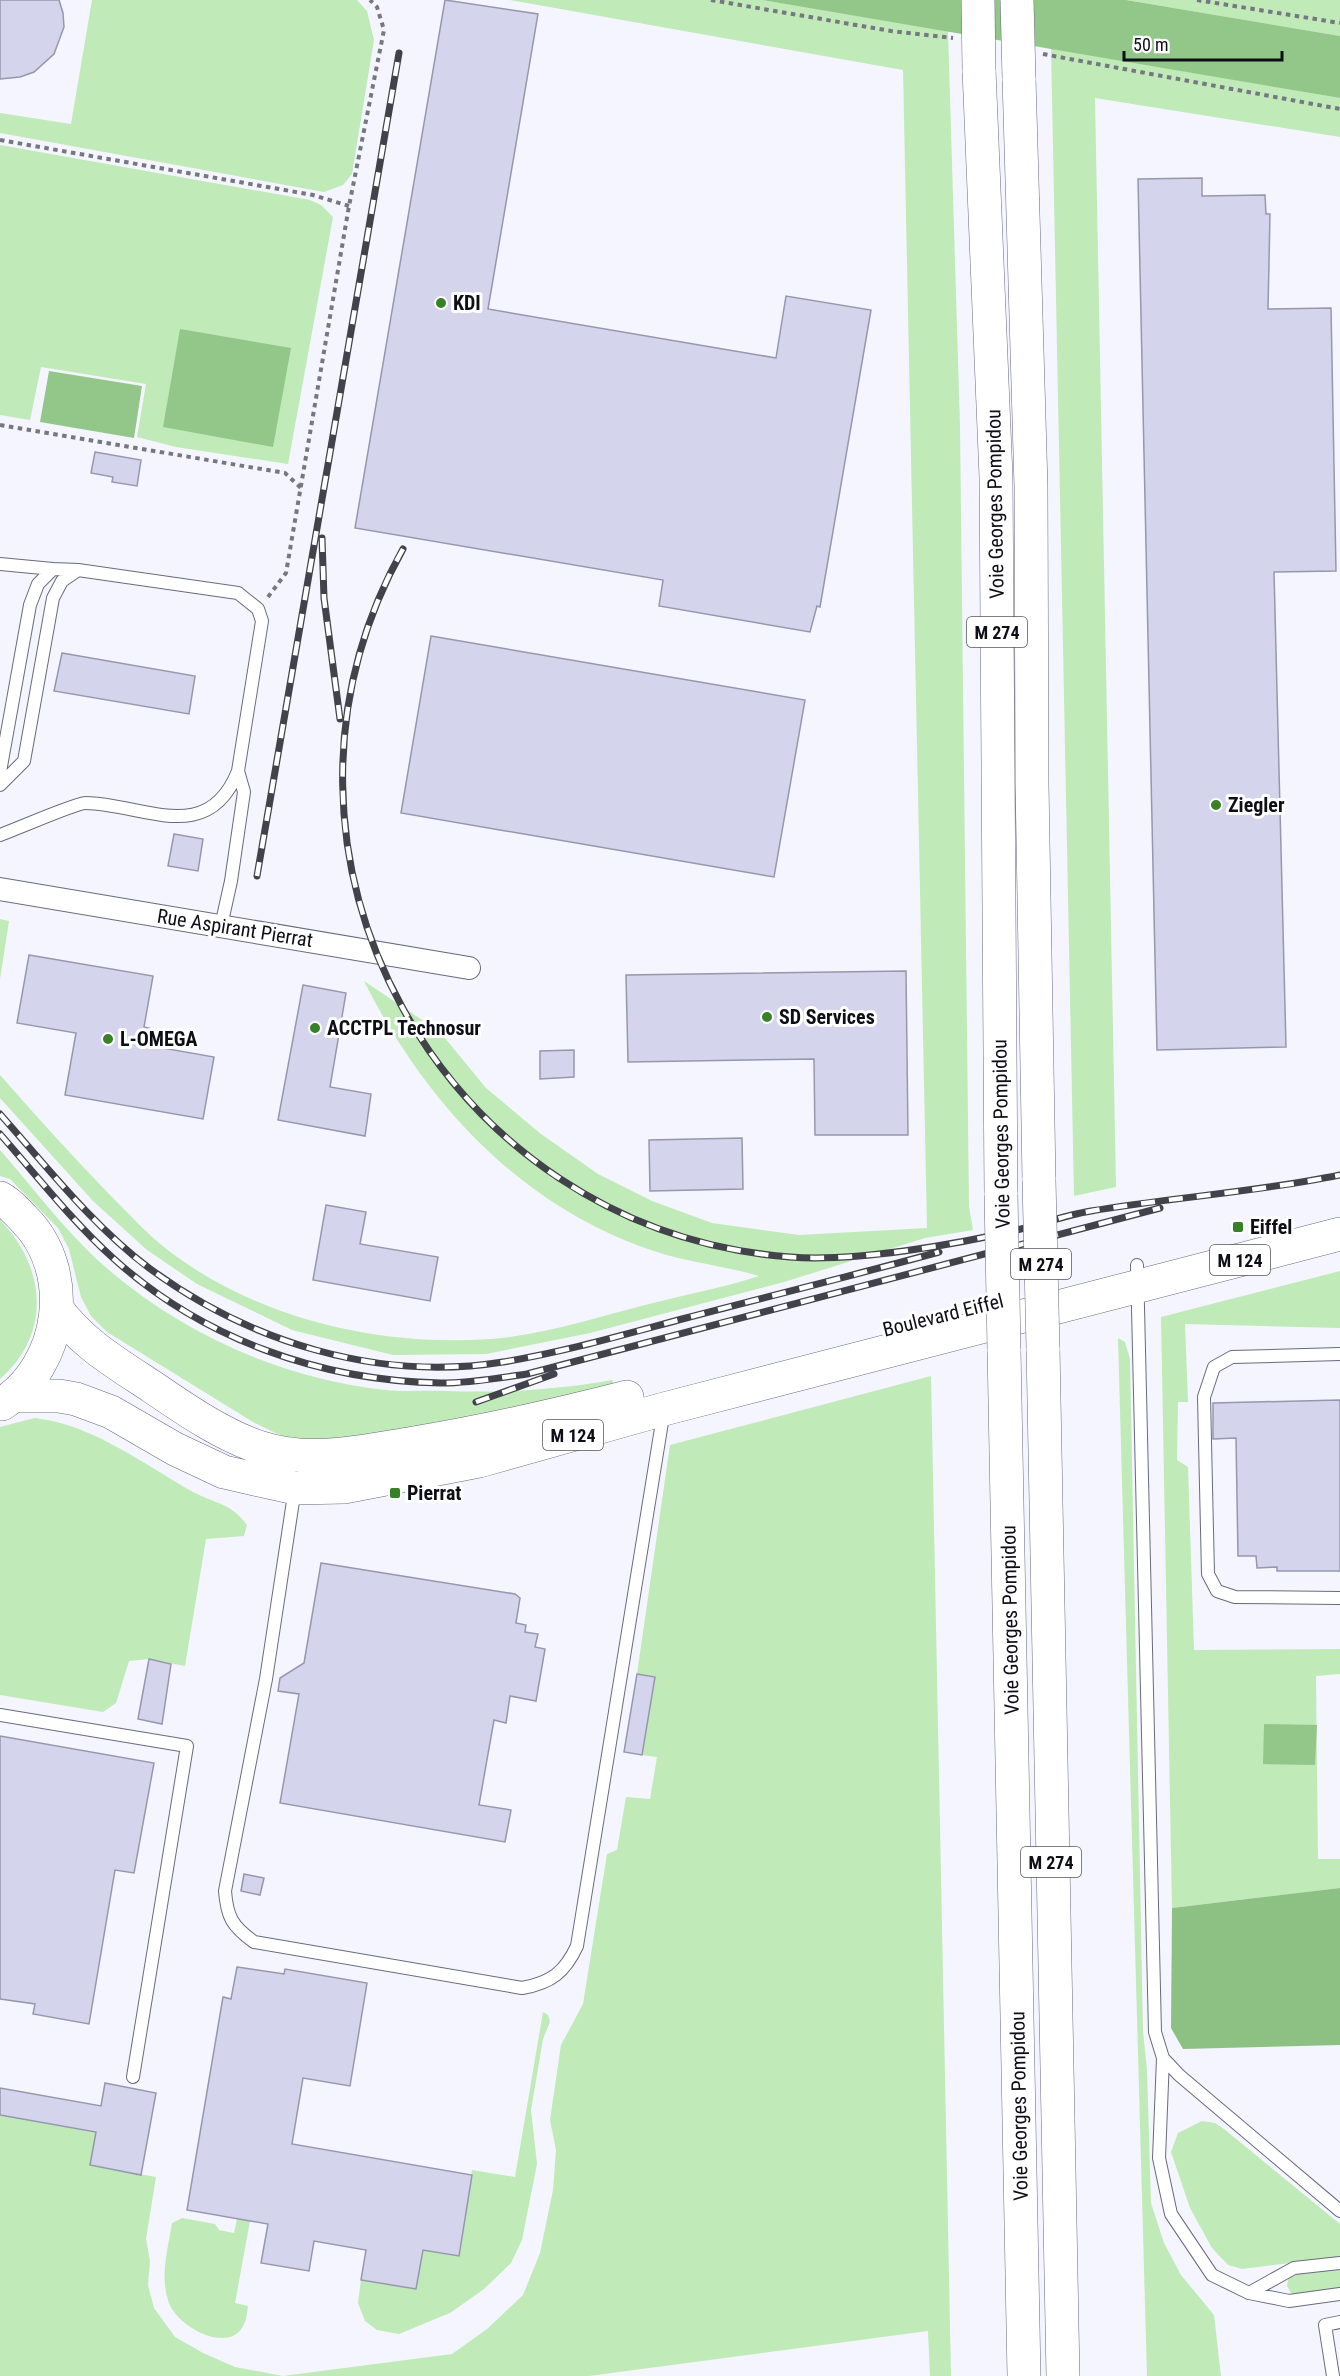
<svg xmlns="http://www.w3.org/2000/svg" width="1340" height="2376" font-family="'Roboto Condensed',sans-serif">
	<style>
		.green { fill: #c0eab7 }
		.forest { fill: #8dc183 }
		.water { fill: #93c789 }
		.building { fill: #d4d5ed; stroke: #9697ad; stroke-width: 1.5 }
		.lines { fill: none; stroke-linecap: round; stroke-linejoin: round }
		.lane-casing { stroke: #696a7f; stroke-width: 14 }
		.street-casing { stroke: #696a7f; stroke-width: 24 }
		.primary-casing { stroke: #696a7f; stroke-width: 34 }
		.highway-casing { stroke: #696a7f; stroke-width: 34 }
		.path { stroke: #767780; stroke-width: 4; stroke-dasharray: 4.5 4.5; stroke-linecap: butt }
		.lane { stroke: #fff; stroke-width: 12 }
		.street { stroke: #fff; stroke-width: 22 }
		.primary { stroke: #fff; stroke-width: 33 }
		.highway { stroke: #fff; stroke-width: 33 }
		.rail-casing { stroke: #42424a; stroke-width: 7 }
		.rail { stroke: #fff; stroke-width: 4.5; stroke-dasharray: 14; stroke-linecap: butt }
		.highway-bridge-casing { stroke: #696a7f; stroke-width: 34; stroke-linecap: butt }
		.highway-bridge { stroke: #fff; stroke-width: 33 }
		.poi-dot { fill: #388128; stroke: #fff; stroke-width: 2 }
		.labels { text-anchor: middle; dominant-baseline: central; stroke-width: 6; stroke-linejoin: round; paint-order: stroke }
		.shield { fill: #fff; stroke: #56565c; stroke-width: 1.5 }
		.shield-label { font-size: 18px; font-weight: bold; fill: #0e0e16 }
		.poi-label { font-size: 20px; font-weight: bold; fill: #0e0e16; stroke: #fff; text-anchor: start }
		.street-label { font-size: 20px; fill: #0e0e16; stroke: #fff }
	</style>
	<rect width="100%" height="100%" fill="#f4f5ff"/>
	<path class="green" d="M92 0H357L367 11 374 40 352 174 343 185 324 192 0 133V113L71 124Z
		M510 0H762L948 31 960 426 969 1207 973 1230 925 1238 784 1282 590 1333 486 1354 393 1355 292 1330 197 1284 147 1250 93 1201 0 1098V1075C36 1116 72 1156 110 1195 129 1214 148 1235 169 1251 258 1319 380 1347 490 1339 543 1335 594 1318 645 1305 683 1295 723 1288 759 1276 726 1266 690 1263 657 1252 523 1209 426 1104 364 981L440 1032 486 1088 541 1134 598 1174 652 1201 712 1223 799 1235 927 1228 903 70Z
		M1126 0H1340V36Z
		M1051 48 1340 98V137L1095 98 1116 1187 1074 1196Z
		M0 145 310 200 321 205 333 217 288 464 176 447 137 437 146 384 41 367 30 420 0 415Z
		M0 919 9 921 0 979Z
		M0 1150C35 1190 69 1236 110 1271 188 1337 285 1379 386 1390 405 1392 425 1390 445 1391 501 1393 556 1390 612 1380L615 1386 376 1436 296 1443 253 1422 107 1332 91 1316 81 1297 69 1249 58 1228 10 1179 0 1176Z
		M0 1220C46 1267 52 1334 0 1379Z
		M1340 1271V1328L1185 1324 1188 1402H1178L1177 1460 1188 1467 1194 1650 1340 1649V1674L1316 1676 1318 1859H1340V1888L1172 1908 1161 1317Z
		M1118 1338 1125 1342 1130 1359 1143 2031 1147 2070 1151 2203 1164 2243 1181 2275 1214 2315 1221 2376H1147Z
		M931 1376 951 2376H930L928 2331 589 2376H0V2115L96 2132 90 2165 156 2177 146 2239 150 2261 148 2285 154 2308 175 2337 203 2353 235 2367 283 2376 452 2354 487 2329 523 2295 540 2253 553 2190 556 2150 550 2120 561 2045 583 2004 607 1854 617 1850 626 1797 650 1799 657 1757 642 1755 655 1677 637 1674 670 1445Z
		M35 1418C94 1425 143 1464 193 1492 216 1504 231 1503 247 1525L244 1536 206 1539 185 1666 149 1659 129 1661 116 1703 103 1712 0 1695V1427Z
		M543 2012 548 2015 550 2022 543 2039 531 2110 537 2164 522 2240 511 2263 484 2289 450 2313 399 2334 377 2330 365 2321 358 2303 361 2280 423 2250 457 2256 472 2170 515 2177Z
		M1202 2121 1215 2123 1224 2129 1340 2224V2257L1242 2269 1228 2265 1212 2248 1190 2208 1171 2152 1178 2133Z
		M182 2218 215 2224 219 2230 234 2233 237 2219 250 2221 235 2303 248 2306C247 2311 247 2319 244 2324 231 2356 175 2327 168 2300 160 2275 168 2249 172 2223Z
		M1340 2269V2289L1299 2295 1291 2293 1287 2286 1288 2279 1297 2274Z"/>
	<path class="forest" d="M1340 1888V2045L1183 2049 1171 2028 1172 1908Z"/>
	<path class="water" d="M762 0H1126L1340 36V98Z
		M180 329 291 348 273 447 163 427Z
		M49 371 142 386 134 438 40 422Z
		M1264 1724 1317 1725 1315 1765 1263 1764Z"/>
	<path class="building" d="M0 0H59L63 13 64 27 54 54 34 72 20 77 0 79Z
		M445 0 538 14 488 309 776 358 786 296 871 310 820 607 817 606 810 632 659 606 663 580 355 528Z
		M1202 178V196L1265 195 1266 214H1270L1268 309 1331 308 1336 571 1274 572 1286 1047 1157 1050 1138 179Z
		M95 452 141 460 137 486 112 482 113 477 91 473Z
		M431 636 805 700 774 877 401 813Z
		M62 653 195 676 189 714 54 691Z
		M174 834 203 839 198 871 168 866Z
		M29 955 153 976 144 1027 153 1029 151 1046 214 1057 203 1119 65 1095 76 1033 17 1023Z
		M906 971 908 1135H815L814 1059 628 1062 626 975Z
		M303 985 346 993 330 1087 371 1094 365 1136 278 1120Z
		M574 1050V1077L540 1079V1051Z
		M742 1138 743 1189 650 1191 649 1140Z
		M326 1205 366 1212 360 1244 438 1257 430 1301 313 1280Z
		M1340 1400V1571H1277V1567L1257 1568 1256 1556H1238L1236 1438 1213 1439V1403Z
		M321 1563 515 1594 520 1598 516 1623 526 1625 525 1632 538 1634 535 1647 545 1649 536 1701 510 1696 506 1723 494 1720 479 1805 511 1810 505 1842 280 1803 299 1694 278 1691 280 1678 304 1663Z
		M149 1659 171 1664 162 1724 138 1719Z
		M637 1674 655 1677 642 1755 624 1752Z
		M0 1736 154 1763 134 1873 115 1870 89 2024 33 2014 35 2004 0 1999Z
		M244 1874 264 1878 260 1895 241 1891Z
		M237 1967 284 1974 285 1969 367 1983 350 2086 303 2078 292 2144 472 2175 459 2256 423 2250 416 2289 361 2280 366 2250 314 2241 309 2271 261 2263 268 2224 187 2210 223 1997 231 1999Z
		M105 2083 156 2093 141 2175 90 2165 96 2132 0 2115V2088L101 2106Z"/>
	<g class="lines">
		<defs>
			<path id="lane" d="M0 564 53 569
				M0 772 30 605 38 584 53 569 78 570
				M0 785 24 761 53 598 62 581 78 570 238 593 258 609 262 621 238 771C208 847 143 804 86 803 75 803 15 830 0 835
				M221 926 231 881 244 792 238 771
				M1137 1265 1155 2032 1163 2058 1179 2075 1340 2211
				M1340 1354 1232 1357 1214 1367 1204 1397 1208 1574 1217 1591 1235 1597 1340 1598
				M295 1488 266 1679 225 1891C227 1917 232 1926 254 1942L522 1988C551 1983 565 1972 577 1946L664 1410
				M0 1715 187 1746 133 2077
				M1163 2058 1159 2158 1171 2214 1212 2275 1249 2293 1289 2301 1340 2294
				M1249 2293 1294 2268 1340 2263
				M1333 2376 1325 2325 1340 2322"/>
			<path id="street" d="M0 889 469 968"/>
			<path id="primary" d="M0 1198C10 1203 17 1212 24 1219 76 1271 63 1365 2 1404
				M57 1309C82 1343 116 1363 151 1386 183 1408 225 1437 262 1448 312 1464 364 1451 414 1443 486 1431 557 1415 627 1397
				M13 1396H59L76 1399 111 1412 175 1449 224 1472 295 1488 344 1487 479 1461 664 1409 1340 1234"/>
			<path id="highway" d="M979 70 996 477 1001 1195
				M1019 78 1031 486 1032 784 1039 1180
				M1043 1348 1063 2376
				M1004 1349 1024 2376"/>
		</defs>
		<use href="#lane" class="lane-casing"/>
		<use href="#street" class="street-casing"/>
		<use href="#primary" class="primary-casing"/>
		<use href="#highway" class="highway-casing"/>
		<path class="path" d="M711 0 891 31 953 38
			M1197 0 1340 23
			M1043 54 1340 109
			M0 140 313 195 349 206
			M0 425 285 473 302 489
			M268 597 286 573 349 206 384 30 377 7 370 0"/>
		<use href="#lane" class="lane"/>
		<use href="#street" class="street"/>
		<use href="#primary" class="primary"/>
		<use href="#highway" class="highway"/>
		<defs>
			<path id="rail" d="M322 538 324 598 340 719
				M403 549C232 855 444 1231 790 1257 854 1262 954 1245 1017 1230 1042 1224 1066 1215 1091 1211 1174 1197 1258 1192 1340 1175
				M257 876 399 53
				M0 1114C47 1167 92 1225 149 1268 249 1342 378 1382 503 1362 565 1352 626 1334 686 1318 770 1296 855 1275 939 1252
				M0 1134C37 1176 72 1221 113 1258 202 1339 321 1381 441 1383 470 1383 498 1378 527 1374L1160 1208
				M476 1402 554 1374"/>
		</defs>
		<use href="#rail" class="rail-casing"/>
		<use href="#rail" class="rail"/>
		<defs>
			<path id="highway-bridge" d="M978 0 979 70
				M1017 0 1019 78
				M1039 1180 1043 1348
				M1001 1195 1004 1349"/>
		</defs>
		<use href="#highway-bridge" class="highway-bridge-casing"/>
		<use href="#highway-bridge" class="highway-bridge"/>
	</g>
	<g class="poi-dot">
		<circle cx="441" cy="303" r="6"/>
		<circle cx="1216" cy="805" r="6"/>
		<circle cx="767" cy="1017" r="6"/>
		<circle cx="315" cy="1028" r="6"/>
		<circle cx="108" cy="1039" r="6"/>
		<rect x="1232" y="1221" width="12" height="12" rx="3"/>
		<rect x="389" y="1487" width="12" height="12" rx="3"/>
	</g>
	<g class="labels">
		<g class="shield">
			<rect x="967" y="617" width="60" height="30" rx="4.5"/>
			<rect x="1210" y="1245" width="60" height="30" rx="4.5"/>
			<rect x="1011" y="1249" width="60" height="30" rx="4.5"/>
			<rect x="543" y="1420" width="60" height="30" rx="4.5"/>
			<rect x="1021" y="1847" width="60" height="30" rx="4.5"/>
		</g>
		<g class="shield-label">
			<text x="997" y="632">M 274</text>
			<text x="1240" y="1260">M 124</text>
			<text x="1041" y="1264">M 274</text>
			<text x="573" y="1435">M 124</text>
			<text x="1051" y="1862">M 274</text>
		</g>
		<g class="poi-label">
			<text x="453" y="303">KDI</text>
			<text x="1228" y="805">Ziegler</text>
			<text x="779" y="1017">SD Services</text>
			<text x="327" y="1028">ACCTPL Technosur</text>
			<text x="120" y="1039">L-OMEGA</text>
			<text x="1250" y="1227">Eiffel</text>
			<text x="407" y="1493">Pierrat</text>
		</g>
		<g class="street-label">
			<text transform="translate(995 504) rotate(-91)">Voie Georges Pompidou</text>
			<text transform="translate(235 928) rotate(9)">Rue Aspirant Pierrat</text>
			<text transform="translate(1001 1134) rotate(-91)">Voie Georges Pompidou</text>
			<text transform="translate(943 1315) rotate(-14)">Boulevard Eiffel</text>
			<text transform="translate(1010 1620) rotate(-91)">Voie Georges Pompidou</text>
			<text transform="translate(1019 2106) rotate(-91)">Voie Georges Pompidou</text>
		</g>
	</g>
	<path d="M1124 51v9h158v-9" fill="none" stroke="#0e0e16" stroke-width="3"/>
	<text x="1133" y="51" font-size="18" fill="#0e0e16" stroke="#ffffff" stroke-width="4.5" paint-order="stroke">50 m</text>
</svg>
